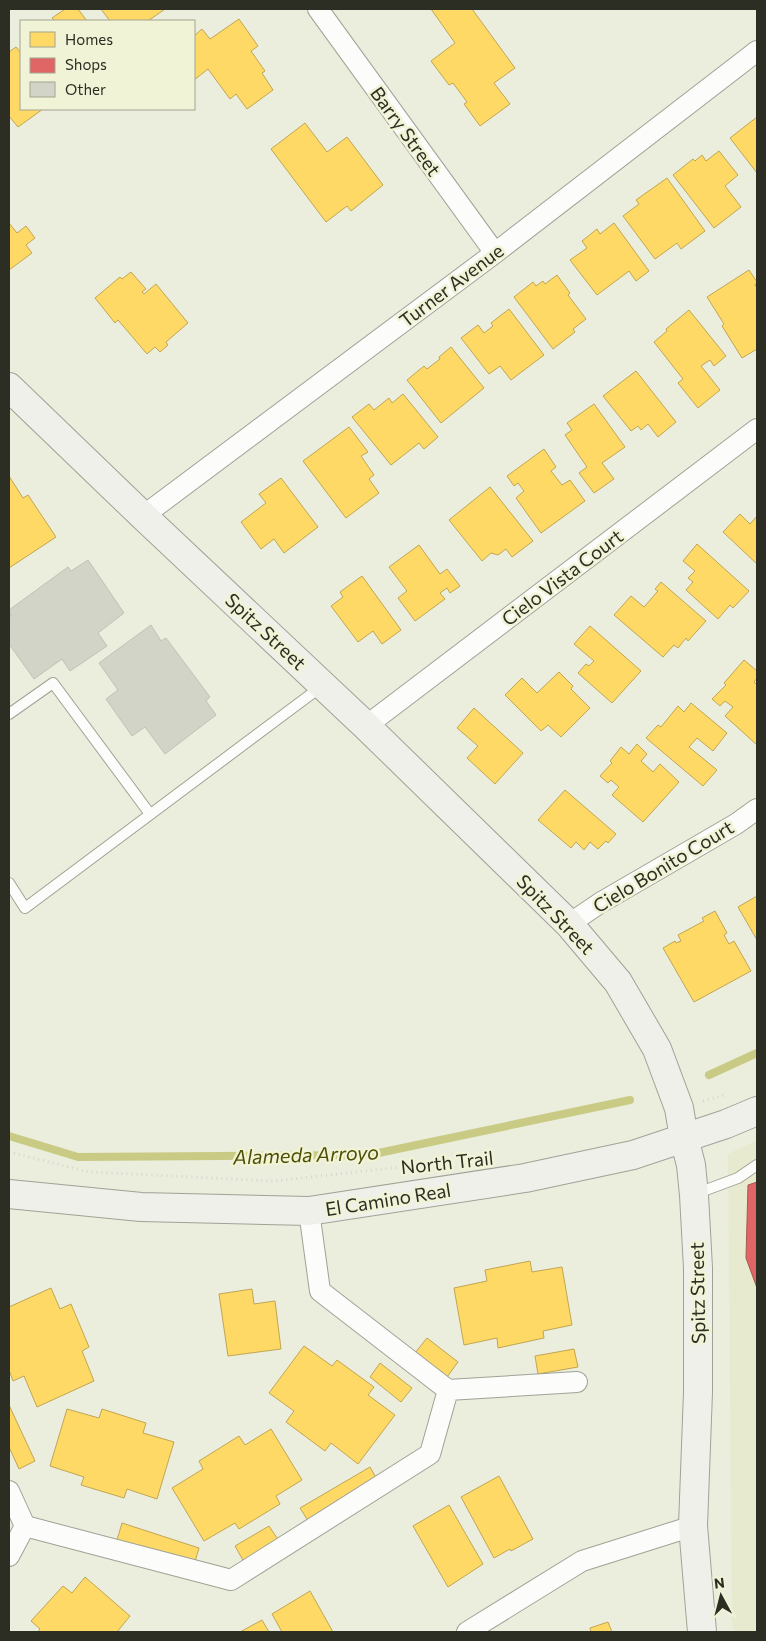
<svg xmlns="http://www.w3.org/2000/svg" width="766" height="1641" font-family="Commissioner,sans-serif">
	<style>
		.built { fill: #e8eacf }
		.homes { fill: #ffd966; stroke: #c0a652 }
		.shops { fill: #e06666; stroke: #aa5552 }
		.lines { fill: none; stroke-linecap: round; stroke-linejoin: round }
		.stream { stroke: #c9cb84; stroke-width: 8 }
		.building { fill: #d3d4c8; stroke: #c1c2b6 }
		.lane-casing { stroke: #a1a296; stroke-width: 12 }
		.street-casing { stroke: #a1a296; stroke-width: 22 }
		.secondary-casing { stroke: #a1a296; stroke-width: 30 }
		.path { stroke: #d6d6d2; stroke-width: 3; stroke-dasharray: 1 4; stroke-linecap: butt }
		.lane { stroke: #fcfcfa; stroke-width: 10 }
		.street { stroke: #fcfcfa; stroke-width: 20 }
		.secondary { stroke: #f0f0eb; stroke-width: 28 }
		.labels { text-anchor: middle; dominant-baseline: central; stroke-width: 5; stroke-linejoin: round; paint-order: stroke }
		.street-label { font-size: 19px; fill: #2d2e23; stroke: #f1f3d7 }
		.water-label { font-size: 20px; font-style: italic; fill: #4e4f02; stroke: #f1f3d7 }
	</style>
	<rect width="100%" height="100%" fill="#ebeddd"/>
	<path class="built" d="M757 1140V1632H735L732 1622 728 1154Z"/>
	<path class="homes" d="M65 9H78L87 21H55L52 18Z
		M101 9H165L148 21H110Z
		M431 9H472L515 68 494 83 510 104 480 126 464 104 467 102 453 83 449 85 431 61 455 43Z
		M239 19 258 46 251 51 265 71 262 73 273 90 247 109 236 94 230 99 208 69 194 80V36L202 29 210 39Z
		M16 47 21 53V109H43L18 127 9 116V52Z
		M757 117V173L730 138Z
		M305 123 327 152 347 137 383 185 351 211 347 206 326 222 271 149Z
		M719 151 738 175 725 186 741 207 714 228 673 175 693 159 695 161 702 155 706 161Z
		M667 178 705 231 681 249 677 243 655 259 623 216 639 204 636 200Z
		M9 223 17 233 26 226 35 238 26 245 32 253 9 270Z
		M614 223 649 271 636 281 629 271 597 295 570 260 587 248 582 241 597 229 600 234Z
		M749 270 757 282 755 285 757 288V349L742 358 722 326 724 324 707 297Z
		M131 272 146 289 142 292 144 294 156 284 188 323 166 342 168 345 160 352 155 347 147 354 118 320 115 323 95 298 120 277 122 279Z
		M557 275 570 293 568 295 586 319 573 329 575 332 553 349 514 297 533 282 536 286 543 281 545 284Z
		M509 309 544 355 511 380 500 366 489 374 461 338 478 325 484 333 493 326 491 323Z
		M689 310 726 356 714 366 710 360 701 366 720 390 698 408 678 383 683 379 654 342 667 331 666 329Z
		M451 347 484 388 441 423 407 380 424 366 427 369 440 359 439 357Z
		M636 371 676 422 658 437 648 424 641 430 638 426 631 431 603 396Z
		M403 394 438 437 424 449 419 443 391 465 352 417 369 404 374 410 389 398 392 403Z
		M594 404 625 447 602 463 614 479 594 493 579 473 587 467 565 435 572 430 567 423Z
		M349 427 368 452 361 456 374 475 369 479 379 493 346 518 303 461Z
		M544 449 556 467 551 471 562 485 570 480 585 501 541 533 516 498 524 491 518 483 514 486 507 476Z
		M9 476 23 498 28 495 56 537 9 568Z
		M281 478 318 527 284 553 274 539 261 549 241 522 266 503 259 494Z
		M490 487 533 541 512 557 506 549 498 555 491 553 482 561 449 520Z
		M740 514 750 524 757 516V564L723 532Z
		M697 544 749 591 733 608 730 605 718 619 686 590 693 582 688 578 695 571 683 561Z
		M419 545 440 574 447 569 460 586 450 593 447 588 440 593 445 599 415 621 398 598 407 591 389 567Z
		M362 576 401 630 382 644 373 631 358 642 331 606 343 597 340 592Z
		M661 582 706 621 688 641 686 638 678 648 674 645 663 657 614 615 631 596 644 607 658 591 655 589Z
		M590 626 641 671 612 703 578 673 586 664 589 666 594 661 574 644Z
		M744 660 757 671V678L754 682 757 685V745L725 716 733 707 725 701 720 706 712 699 726 685 724 683Z
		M559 672 573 686 571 689 590 708 561 737 548 725 541 731 505 695 522 678 537 693Z
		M691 703 727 733 713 751 697 738 689 747 717 770 703 786 646 738 658 725 661 727 678 706 684 712Z
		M474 708 523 753 495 784 467 758 478 746 457 728Z
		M637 744 647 754 641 761 653 772 660 764 679 782 643 822 612 795 619 787 611 780 608 783 600 776 612 763 610 761 621 747 629 754Z
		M565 790 616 834 608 843 606 841 598 849 590 842 584 850 576 842 571 848 538 820Z
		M757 896V940L738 907Z
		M715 911 727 933 724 935 729 944 734 941 751 971 694 1002 663 948 675 941 676 943 681 941 678 935 704 921 702 918Z
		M530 1261 532 1272 562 1267 572 1325 543 1331 544 1338 498 1348 497 1338 464 1345 454 1288 487 1281 485 1270Z
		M51 1288 60 1309 71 1304 89 1347 82 1351 94 1381 37 1407 24 1376 13 1381 9 1370V1307Z
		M252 1289 254 1304 275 1301 281 1349 228 1356 219 1294Z
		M427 1338 458 1362 447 1377 415 1353Z
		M304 1346 332 1366 337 1360 374 1387 368 1395 395 1415 358 1464 331 1443 325 1451 286 1422 294 1411 269 1393Z
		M574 1349 578 1367 538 1374 535 1356Z
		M380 1363 412 1388 401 1402 370 1377Z
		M9 1405 35 1461 19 1469 9 1447Z
		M67 1409 99 1418 102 1409 146 1423 143 1433 174 1442 157 1499 127 1489 124 1498 81 1485 84 1477 50 1466Z
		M271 1429 302 1480 276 1496 280 1504 239 1529 235 1523 204 1541 172 1488 203 1469 199 1461 239 1436 245 1445Z
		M370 1467 379 1483 310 1524 300 1508Z
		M499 1476 533 1539 511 1551 510 1549 494 1558 461 1497Z
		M449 1505 483 1564 448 1587 413 1526Z
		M122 1523 199 1548 194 1565 117 1540Z
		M269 1526 279 1541 244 1562 235 1546Z
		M85 1577 130 1616 117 1632H38L40 1629 31 1621 63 1586 72 1593Z
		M310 1591 333 1632H282L272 1614Z
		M262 1620 269 1632H240Z
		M608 1622 612 1632H591L590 1628Z"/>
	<path class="shops" d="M757 1182V1288L746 1258 748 1185Z"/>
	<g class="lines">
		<path class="stream" d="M709 1075 757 1053
			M9 1136 78 1157 369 1155 630 1100"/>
	</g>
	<path class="building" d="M88 560 124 613 98 633 107 646 70 671 62 659 34 679 9 644V617L11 616 9 610 68 567 71 571Z
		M151 625 161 641 166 638 210 697 206 701 216 715 165 754 145 727 132 736 106 699 118 690 99 663Z"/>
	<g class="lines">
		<defs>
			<path id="lane" d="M9 714 53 683 150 814
				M9 883 25 908 322 686
				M695 1194 738 1178 757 1165"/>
			<path id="street" d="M318 9 495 253
				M143 516 495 253 757 51
				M366 726 757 429
				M569 924 600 903 736 824 757 809
				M448 1390 577 1382
				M9 1491 25 1526 231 1580 430 1454 448 1390 320 1291 309 1211
				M9 1556 25 1526
				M467 1632 582 1561 693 1526"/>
			<path id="secondary" d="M9 387 143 516 366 726 569 924 618 982 657 1049 679 1108 684 1138 691 1165 694 1195 698 1268V1392L693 1526 702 1632
				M9 1194 141 1207 309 1211 525 1178 633 1155 726 1124 757 1111"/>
		</defs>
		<use href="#lane" class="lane-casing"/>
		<use href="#street" class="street-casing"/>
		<use href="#secondary" class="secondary-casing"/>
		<path class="path" d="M703 1101 724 1095
			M9 1152 89 1172 274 1181 429 1164"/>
		<use href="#lane" class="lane"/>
		<use href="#street" class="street"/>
		<use href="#secondary" class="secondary"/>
	</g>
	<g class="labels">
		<g class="street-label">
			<text transform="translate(406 131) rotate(54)">Barry Street</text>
			<text transform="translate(451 285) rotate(-37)">Turner Avenue</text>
			<text transform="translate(562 577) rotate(-37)">Cielo Vista Court</text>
			<text transform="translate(266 631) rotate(43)">Spitz Street</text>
			<text transform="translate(663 866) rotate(-31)">Cielo Bonito Court</text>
			<text transform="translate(556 914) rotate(46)">Spitz Street</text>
			<text transform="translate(447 1162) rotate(-6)">North Trail</text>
			<text transform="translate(388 1199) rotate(-9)">El Camino Real</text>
			<text transform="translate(697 1293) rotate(-91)">Spitz Street</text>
		</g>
		<g class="water-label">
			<text transform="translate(306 1154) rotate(-2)">Alameda Arroyo</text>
		</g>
	</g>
	<rect width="766" height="1641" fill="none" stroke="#2d2e23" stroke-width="20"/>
	<rect x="20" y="20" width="175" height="90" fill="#f1f3d7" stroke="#a3a48f"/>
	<rect x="30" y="32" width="25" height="15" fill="#ffd966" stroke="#a3a48f"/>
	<text x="65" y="45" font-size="15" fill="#2d2e23">Homes</text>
	<rect x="30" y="58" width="25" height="15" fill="#e06666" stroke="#a3a48f"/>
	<text x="65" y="70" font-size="15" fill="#2d2e23">Shops</text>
	<rect x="30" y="82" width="25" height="15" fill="#d3d4c8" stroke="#a3a48f"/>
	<text x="65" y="95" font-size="15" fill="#2d2e23">Other</text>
	<g transform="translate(721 1596) rotate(353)" stroke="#f1f3d7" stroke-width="4" paint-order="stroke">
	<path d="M0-4L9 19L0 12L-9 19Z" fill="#2d2e23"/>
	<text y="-8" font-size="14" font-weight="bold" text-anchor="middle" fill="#2d2e23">N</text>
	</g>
</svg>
